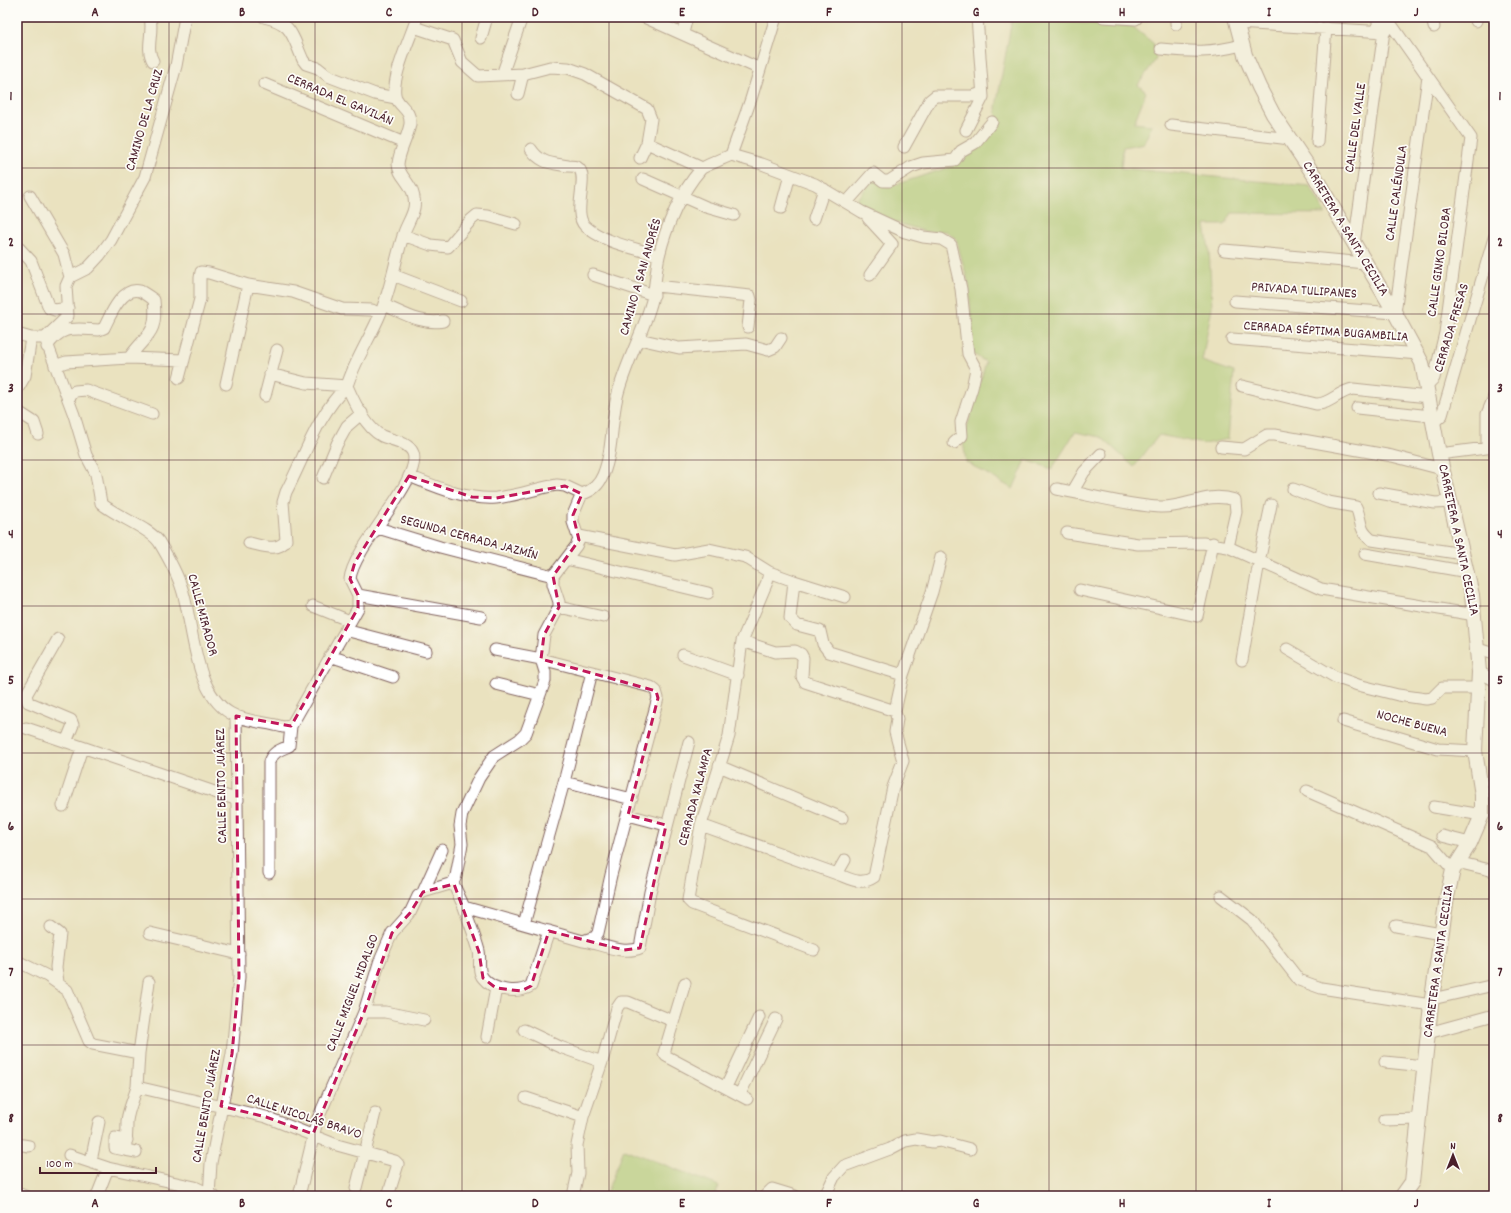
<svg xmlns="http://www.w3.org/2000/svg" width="1511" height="1213" font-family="Dekko,sans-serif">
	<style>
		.green { fill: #a3c770; stroke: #76734e }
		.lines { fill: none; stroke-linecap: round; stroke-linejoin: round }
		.minor-casing { stroke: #82635f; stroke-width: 13 }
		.major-casing { stroke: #82635f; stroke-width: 16 }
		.minor { stroke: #fff; stroke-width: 11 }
		.major { stroke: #fff; stroke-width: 14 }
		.marked { fill: none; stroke: #c2185b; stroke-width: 3; stroke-dasharray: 8 5; stroke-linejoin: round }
		.grid { fill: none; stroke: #4a1f2b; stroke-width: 1; stroke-opacity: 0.55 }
		.labels { text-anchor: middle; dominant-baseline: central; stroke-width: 3.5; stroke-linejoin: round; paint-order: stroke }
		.street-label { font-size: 14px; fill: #4a1f2b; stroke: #fdfcf7 }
		.neatline { fill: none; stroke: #4a1f2b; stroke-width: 1.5 }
		.grid-label { font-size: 13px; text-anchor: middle; font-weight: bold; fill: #4a1f2b }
	</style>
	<rect width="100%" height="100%" fill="#fdfcf7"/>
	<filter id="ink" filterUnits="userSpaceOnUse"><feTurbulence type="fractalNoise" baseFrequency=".025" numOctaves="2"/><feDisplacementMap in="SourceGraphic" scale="8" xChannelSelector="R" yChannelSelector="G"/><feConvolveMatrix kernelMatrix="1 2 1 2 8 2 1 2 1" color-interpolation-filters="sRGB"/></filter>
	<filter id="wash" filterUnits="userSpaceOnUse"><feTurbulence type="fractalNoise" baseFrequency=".012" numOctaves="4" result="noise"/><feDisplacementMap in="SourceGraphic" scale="16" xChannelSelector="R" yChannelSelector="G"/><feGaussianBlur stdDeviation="0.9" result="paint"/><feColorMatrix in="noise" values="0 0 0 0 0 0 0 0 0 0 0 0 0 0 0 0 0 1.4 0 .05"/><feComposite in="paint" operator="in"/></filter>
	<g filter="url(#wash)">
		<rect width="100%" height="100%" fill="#eae2bf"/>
		<path class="green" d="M1012 19 1132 26 1153 43 1156 59 1138 85 1146 92 1134 123 1152 125 1144 143 1123 147 1121 168 1310 186 1326 214 1232 213 1225 225H1205L1209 249 1212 307 1202 361 1234 372 1228 439 1204 444 1159 435 1134 467 1101 437 1075 432 1052 469 1026 460 1013 489 966 462 963 441 986 362 973 354 969 285 956 239 946 231 927 232 881 218 856 200 873 180 888 187 953 166 994 133 997 119 996 107Z
			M624 1149 719 1186 715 1196H605Z"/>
	</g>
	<g filter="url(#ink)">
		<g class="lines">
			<defs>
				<path id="minor" d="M150 17C154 32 145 48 153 61
					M264 17C293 23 292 36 303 60L306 64 318 68 328 76 375 94 396 98
					M644 17 760 69
					M1103 17 1136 19
					M1378 17V32
					M1386 17 1471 138 1445 333 1434 378 1426 386
					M1432 17 1434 27
					M1476 21V17
					M1237 23 1385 32
					M1176 24V17
					M414 27 453 40 462 62 478 76 523 74 550 67 568 68 585 74 647 109 651 119 647 143 702 168
					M683 33 687 17
					M481 38 487 17
					M1161 49C1193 52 1210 53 1242 45
					M502 75 522 17
					M264 84 404 143
					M518 94 523 74
					M1171 125 1290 139
					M966 130 983 97 977 17
					M1317 142 1326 28
					M904 147 930 100 935 96H973L982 93
					M531 149C541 164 552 163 568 166 571 166 575 166 577 167 591 175 571 212 585 226 604 243 636 248 659 256
					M731 155 762 164 815 184 862 212 905 232 923 237 941 239 951 245 961 289 968 354 976 369 972 388 961 422 962 436 954 443
					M640 158 647 143
					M643 179 706 207 734 215
					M30 196 64 254 70 277
					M847 202 873 173 883 181H889L911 167 923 163 955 160 961 151 975 143 992 122
					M781 208 790 175
					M868 218 892 244 870 275
					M814 219 824 189
					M403 235 431 245 448 247 471 220 477 215 488 216 516 224
					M1354 244 1386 17
					M17 246 31 261 49 308 55 310 68 308
					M1224 250 1365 263
					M393 275 461 301
					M593 275 654 295
					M70 277 88 268 100 255 111 240 145 177 176 66 185 17
					M656 286 750 296 751 300 748 327
					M1235 301 1395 313 1428 77
					M384 305C403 313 422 325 443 321
					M17 334 31 338H45L68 316 66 286 70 277
					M45 338 74 415 86 455 96 474 101 503C115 516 150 528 159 542 168 557 177 573 182 589 194 626 193 691 230 713 245 722 267 722 283 727L291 726 358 608V595L350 579C353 547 423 479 413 453 409 442 391 440 382 436 366 428 354 402 347 386 355 360 371 337 381 312 391 288 395 261 403 236 405 227 412 218 414 208 418 186 398 178 398 164 399 151 408 137 410 124 411 110 401 108 396 98 389 81 412 35 417 17
					M639 339 679 348 746 344 768 350 775 347 781 338
					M1232 339 1419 354
					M47 347C61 324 76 329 99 330L104 328C110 316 122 286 140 291 145 293 150 297 154 300 158 335 147 333 129 358
					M55 366 66 362 129 358 184 360
					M179 378 200 299V278L201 272 209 273 248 285 293 292 342 309 372 310 380 314
					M226 384 248 285
					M1242 386 1316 404C1329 405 1339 391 1353 389L1428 397
					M17 390 25 376 31 338
					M265 396 277 350
					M68 399 75 391 86 390 152 414
					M1357 408 1431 416
					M17 411 34 422 38 434
					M1433 423 1442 415 1494 238
					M1221 447 1244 449 1267 435H1275L1392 456 1442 469
					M1487 448V414L1494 397
					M1439 454 1494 447
					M409 476C437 487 465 500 496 498 517 496 537 488 557 485L565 486 582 494
					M323 478 337 444 347 426 362 413
					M1057 489C1091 495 1125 505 1160 507 1187 508 1206 491 1235 500L1236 512 1228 547
					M1293 489 1328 502 1356 507C1363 523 1357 528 1372 540L1463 554
					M1073 491 1084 472 1101 454
					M1379 493 1435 503 1451 502
					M378 528 440 547 553 576
					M1067 533 1138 544 1203 543 1228 547 1321 589 1475 615
					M579 536 675 555 709 549 745 557 769 572 794 581 790 618 797 625 820 631 823 644 829 652 903 675
					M249 543C261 545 278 553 286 540L283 502 286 492C305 456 317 415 347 386L306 383 270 374
					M1365 554 1468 572
					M566 559 708 593
					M769 572 767 582 742 641 729 736 701 825 688 900 692 904 814 950
					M794 581 845 597
					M1080 590 1197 616 1213 543
					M358 595 481 617
					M313 606 350 621
					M559 607 603 617
					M345 630 426 651
					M58 639 26 695 28 702 71 720 73 725 66 742
					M742 641 775 652 795 651 801 654 803 658 802 677 805 682 895 711 903 675 932 592 941 557
					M1287 649 1335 677 1358 685 1398 695 1426 699 1432 698 1442 688H1477
					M1478 649 1494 654
					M683 655 738 675
					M330 656 393 677
					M1242 660 1259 562 1271 505
					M1479 672 1494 680
					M496 684 540 695
					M1343 721 1438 749 1475 751
					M26 728 238 800
					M719 766 842 818
					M564 782 632 799
					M1307 791 1432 846 1453 870
					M63 806 82 748
					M1434 807 1482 815
					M628 815 666 825
					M701 825 837 874 845 860
					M1442 836 1470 843
					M1457 862 1494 871
					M269 873V762C273 752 279 750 289 746L291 726
					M837 874C851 879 861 886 874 877L893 787 903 761 895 732 897 719 895 711
					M453 883 464 907 583 941 595 937 598 933 611 875 658 698 656 691 651 687 541 659 495 650
					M423 892 442 850
					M1221 896 1252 920 1299 980 1321 988 1431 1005
					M464 907C469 922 475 936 479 951 481 959 477 971 483 978 493 991 518 994 531 986L549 931
					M524 924 564 782 592 672
					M1396 926 1441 934
					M51 927 60 934 56 967 58 982
					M150 933 239 954
					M584 941C600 944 624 955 640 948L650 892 689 742
					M17 961 47 976 67 990 89 1041 93 1044 139 1053 137 1087 266 1117 337 1145 395 1161 398 1164 388 1196
					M685 983 664 1053 666 1056 747 1099
					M1432 999 1494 985
					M364 1012H385L424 1020
					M524 1030 560 1047 602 1062
					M1428 1033 1494 1015
					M487 1037 496 988
					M139 1053 149 982
					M1385 1062 1424 1066
					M726 1087 759 1017
					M740 1094 776 1019
					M526 1098 583 1117
					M1384 1120 1418 1119
					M127 1140 115 1138V1148L125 1150C127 1140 127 1131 127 1121 128 1110 134 1098 137 1087
					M17 1144 29 1146
					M125 1150 136 1152
					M69 1155 108 1168 195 1187 214 1196
					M91 1161 99 1122
					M356 1188 375 1113
					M17 1193 25 1196
					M97 1196 108 1168
					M209 1196 211 1163 232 1054 239 977 236 716
					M299 1196 317 1121 364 1012 379 963 392 933 410 913 418 896 423 892 453 883 456 876 462 844 460 826 462 814 479 778 494 756 519 740 526 733 545 681V672L541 659 544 635 559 607V602L553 584V576L576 546 579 540 573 522V515L582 494C592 491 599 485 603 475 613 451 611 422 617 397 624 367 641 337 650 307 656 290 655 273 659 256 666 226 681 192 701 169 704 166 725 158 731 155L751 99 776 17
					M573 1196 578 1173 577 1145 583 1117 602 1062 617 1008 621 1002H628L673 1021
					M765 1196 772 1189 795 1196
					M825 1196 834 1177 844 1166 890 1149 905 1141 916 1139 933 1142 940 1141 970 1149"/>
				<path id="major" d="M1235 17 1245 55 1259 87 1273 114 1314 175 1395 313 1422 363 1439 454 1472 595 1479 672 1475 751 1482 795V815L1470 843 1453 870 1447 897 1431 1005 1412 1182 1402 1196"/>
			</defs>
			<use href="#minor" class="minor-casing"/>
			<use href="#major" class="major-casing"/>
			<use href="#minor" class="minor"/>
			<use href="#major" class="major"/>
		</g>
	</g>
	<path d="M0 0H1511V1213H0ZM409 476 472 497 496 498 565 486 582 494 573 515 579 540 553 576 559 607 544 635 541 659 656 691 658 698 628 815 666 825 640 948 624 950 549 931 531 986 521 991 496 988 483 978 479 952 454 884 423 892 410 913 392 933 364 1012 313 1134 266 1117 221 1106 232 1054 239 977 236 716 291 726 358 608V595L350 579 355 562Z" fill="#eae2bf" fill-opacity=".55" fill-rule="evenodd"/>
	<path class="marked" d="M409 476 472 497 496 498 565 486 582 494 573 515 579 540 553 576 559 607 544 635 541 659 656 691 658 698 628 815 666 825 640 948 624 950 549 931 531 986 521 991 496 988 483 978 479 952 454 884 423 892 410 913 392 933 364 1012 313 1134 266 1117 221 1106 232 1054 239 977 236 716 291 726 358 608V595L350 579 355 562Z"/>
	<path class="grid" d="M169 17V1196M315 17V1196M462 17V1196M609 17V1196M756 17V1196M902 17V1196M1049 17V1196M1196 17V1196M1342 17V1196M17 168H1494M17 314H1494M17 460H1494M17 606H1494M17 753H1494M17 899H1494M17 1045H1494"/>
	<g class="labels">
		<g class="street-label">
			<text transform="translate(340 100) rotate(23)">CERRADA EL GAVILÁN</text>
			<text transform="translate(145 120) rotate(-74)">CAMINO DE LA CRUZ</text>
			<text transform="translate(1356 128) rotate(-82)">CALLE DEL VALLE</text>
			<text transform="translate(1397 193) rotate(-82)">CALLE CALÉNDULA</text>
			<text transform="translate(1345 229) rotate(59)">CARRETERA A SANTA CECILIA</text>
			<text transform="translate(1440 262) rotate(-82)">CALLE GINKO BILOBA</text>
			<text transform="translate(641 277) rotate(-74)">CAMINO A SAN ANDRÉS</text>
			<text transform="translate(1304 291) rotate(4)">PRIVADA TULIPANES</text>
			<text transform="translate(1452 328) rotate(-73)">CERRADA FRESAS</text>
			<text transform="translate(1326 332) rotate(4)">CERRADA SÉPTIMA BUGAMBILIA</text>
			<text transform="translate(469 538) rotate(15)">SEGUNDA CERRADA JAZMÍN</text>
			<text transform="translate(1458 540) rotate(78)">CARRETERA A SANTA CECILIA</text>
			<text transform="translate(202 615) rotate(75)">CALLE MIRADOR</text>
			<text transform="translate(1412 724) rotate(15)">NOCHE BUENA</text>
			<text transform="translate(222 786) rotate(-91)">CALLE BENITO JUÁREZ</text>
			<text transform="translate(696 797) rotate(-75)">CERRADA XALAMPA</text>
			<text transform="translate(1439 961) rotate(-82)">CARRETERA A SANTA CECILIA</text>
			<text transform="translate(353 993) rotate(-69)">CALLE MIGUEL HIDALGO</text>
			<text transform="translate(207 1106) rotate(-80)">CALLE BENITO JUÁREZ</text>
			<text transform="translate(304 1117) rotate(18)">CALLE NICOLÁS BRAVO</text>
		</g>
	</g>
	<rect width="1511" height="1213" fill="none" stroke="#fdfcf7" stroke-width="44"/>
	<g transform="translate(1453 1155)" stroke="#fdfcf7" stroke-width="3" paint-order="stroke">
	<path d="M0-3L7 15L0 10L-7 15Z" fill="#4a1f2b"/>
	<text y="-6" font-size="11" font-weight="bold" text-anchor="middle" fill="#4a1f2b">N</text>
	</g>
	<path d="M40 1167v6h116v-6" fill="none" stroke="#4a1f2b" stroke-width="2"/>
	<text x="46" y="1167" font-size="12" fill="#4a1f2b" stroke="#fdfcf7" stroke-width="3" paint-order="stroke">100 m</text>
	<rect x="22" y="22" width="1467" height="1169" class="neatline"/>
	<g class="grid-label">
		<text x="95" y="16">A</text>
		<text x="242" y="16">B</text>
		<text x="389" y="16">C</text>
		<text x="535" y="16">D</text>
		<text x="682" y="16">E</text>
		<text x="829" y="16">F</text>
		<text x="976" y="16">G</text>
		<text x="1122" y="16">H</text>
		<text x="1269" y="16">I</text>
		<text x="1416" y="16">J</text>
		<text x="11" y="100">1</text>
		<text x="1500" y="100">1</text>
		<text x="11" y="246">2</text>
		<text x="1500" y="246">2</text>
		<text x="11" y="392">3</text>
		<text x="1500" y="392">3</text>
		<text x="11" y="538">4</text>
		<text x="1500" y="538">4</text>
		<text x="11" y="684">5</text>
		<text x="1500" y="684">5</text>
		<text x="11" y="830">6</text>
		<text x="1500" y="830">6</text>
		<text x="11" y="976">7</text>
		<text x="1500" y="976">7</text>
		<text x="11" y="1122">8</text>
		<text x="1500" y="1122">8</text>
		<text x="95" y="1207">A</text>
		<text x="242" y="1207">B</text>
		<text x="389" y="1207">C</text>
		<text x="535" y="1207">D</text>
		<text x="682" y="1207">E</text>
		<text x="829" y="1207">F</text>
		<text x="976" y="1207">G</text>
		<text x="1122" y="1207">H</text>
		<text x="1269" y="1207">I</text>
		<text x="1416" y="1207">J</text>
	</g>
</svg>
